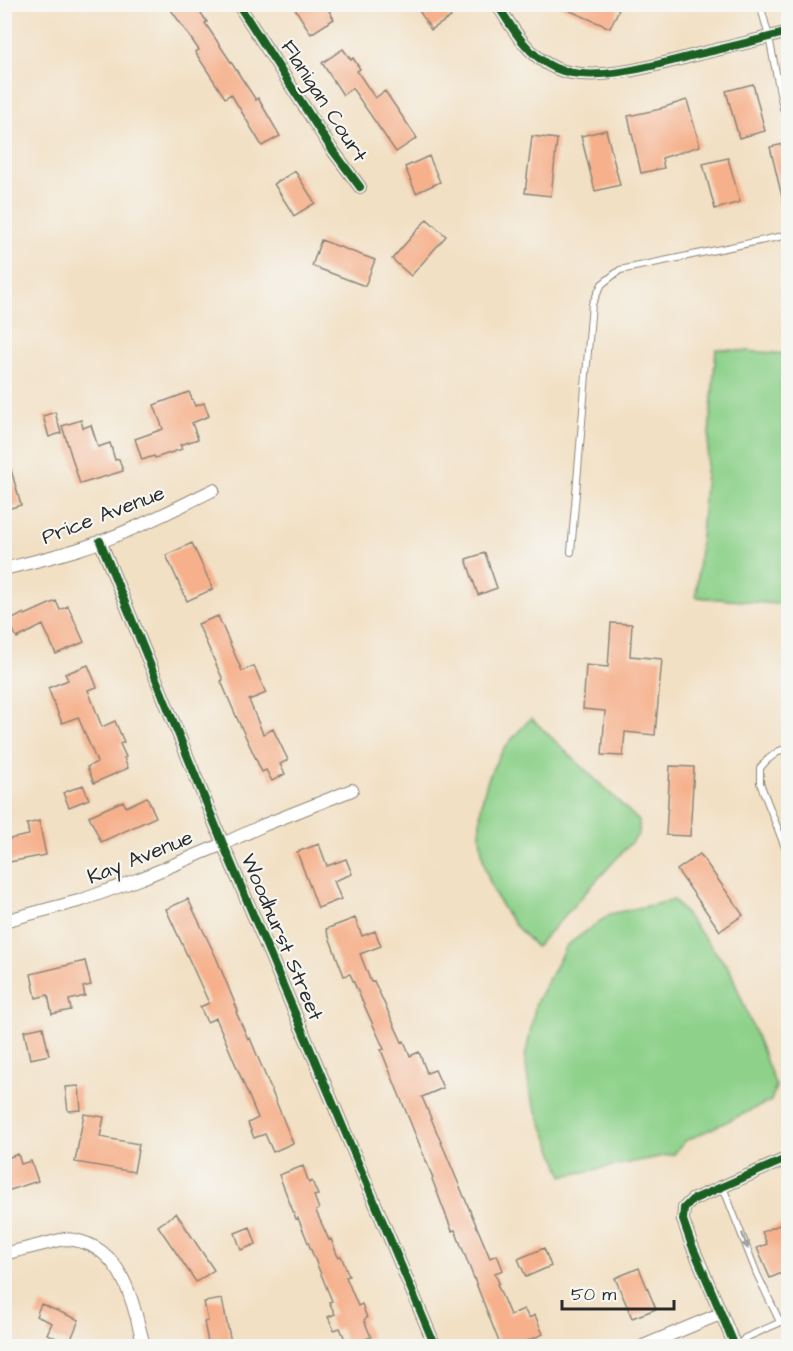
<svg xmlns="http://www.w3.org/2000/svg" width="793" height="1351" font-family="'Architects Daughter',sans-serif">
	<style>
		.green { fill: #8dd18a; stroke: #5c7e5a; stroke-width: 1.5 }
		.building { fill: #f6b08b }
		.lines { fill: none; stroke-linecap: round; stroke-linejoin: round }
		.service-casing { stroke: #8e8678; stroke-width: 8 }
		.minor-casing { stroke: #8e8678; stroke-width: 14 }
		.service { stroke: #fff; stroke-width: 6 }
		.minor { stroke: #fff; stroke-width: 12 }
		.cycleway-casing { stroke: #f6f6f2; stroke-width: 11 }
		.cycleway { stroke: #1b5e20; stroke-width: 8 }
		.oneway { fill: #a0a0a0 }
		.labels { text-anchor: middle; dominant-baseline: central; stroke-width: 4.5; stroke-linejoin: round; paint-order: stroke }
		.street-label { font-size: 21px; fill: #2b2b2b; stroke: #f6f6f2 }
	</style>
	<rect width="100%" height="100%" fill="#f6f6f2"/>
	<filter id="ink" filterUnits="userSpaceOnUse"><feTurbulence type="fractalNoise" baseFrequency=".0167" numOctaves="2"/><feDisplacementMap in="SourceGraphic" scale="12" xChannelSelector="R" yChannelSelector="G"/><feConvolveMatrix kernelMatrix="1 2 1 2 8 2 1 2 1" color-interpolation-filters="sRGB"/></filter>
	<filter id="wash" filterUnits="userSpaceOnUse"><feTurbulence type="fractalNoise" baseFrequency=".008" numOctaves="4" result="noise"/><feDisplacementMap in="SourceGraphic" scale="24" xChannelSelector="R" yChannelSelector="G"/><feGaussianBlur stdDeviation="1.35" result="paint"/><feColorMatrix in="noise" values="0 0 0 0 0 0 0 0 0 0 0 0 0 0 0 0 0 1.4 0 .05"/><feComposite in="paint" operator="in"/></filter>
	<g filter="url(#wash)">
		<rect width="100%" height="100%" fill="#f2e0c4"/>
		<path class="green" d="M716 349 788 354V605L696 597Z
			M531 718 639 821V834L536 947C528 938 518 930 511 920 474 871 468 801 504 749 512 738 522 728 531 718Z
			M674 900 730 970 776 1086 771 1101 685 1141 674 1154 563 1176 530 1094 525 1058 536 1003 566 946 610 914Z"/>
		<g id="blocks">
			<path class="building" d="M167 4H195L207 22 205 23 256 100 258 98 280 136 262 146 231 94 225 98 195 52 199 50Z
				M292 4H325L334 19 311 34Z
				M415 4H443L451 17 431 30Z
				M554 4H609L619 9 610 28Z
				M343 49 351 60 353 58 360 69 357 71 375 98 385 91 417 138 396 152 352 88 343 95 322 63Z
				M753 84 765 131 739 138 726 91Z
				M687 100 700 146 662 158 664 168 641 173 628 116 661 109V108Z
				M606 130 620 185 595 191 581 136Z
				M532 136 557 139 551 196 525 193Z
				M789 143V204L784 205 770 147Z
				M429 156 440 182 416 193 405 167Z
				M728 158 740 202 715 209 703 164Z
				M295 171 315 203 294 216 274 184Z
				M427 219 446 236 411 276 392 259Z
				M321 240 375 260 365 286 312 266Z
				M189 392 195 406 204 403 209 416 192 423 198 439 180 445 182 449 155 458 154 456 142 460 135 439 163 429 154 405Z
				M55 412 61 433 49 437 43 416Z
				M81 420 83 428 91 425 98 447 110 443 115 460 119 459 123 471 80 484 62 426Z
				M4 459H8L21 505 4 510Z
				M192 543 213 589 187 601 166 555Z
				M485 553 497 588 478 595 466 559Z
				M56 601 60 610 68 606 84 642 56 654 43 625 17 638 9 621 24 613 25 615Z
				M218 616 242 671 254 666 266 693 249 700 263 734 273 729 288 760 280 764 285 774 272 781 266 770 262 772 236 716 221 681 223 680 198 624Z
				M611 623 632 624 630 656 662 659 655 735 625 732 623 756 602 755 605 711 583 709 586 665 608 667Z
				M88 665 97 687 88 690 102 727 115 721 124 742 120 744 126 757 124 758 128 768 94 783 87 767 97 762 78 717 62 723 48 688 68 680 65 674Z
				M670 766 694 767 690 836 666 835Z
				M83 785 89 799 69 807 63 793Z
				M147 797 156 817 101 842 89 816 123 801 126 807Z
				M39 821 46 855 4 863V840L29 835 27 824Z
				M319 844 327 866 346 859 352 874 334 881 341 899 318 908 297 852Z
				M700 854 743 915 720 931 677 870Z
				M188 899 216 957 238 1011 236 1012 248 1039 250 1038 293 1143 273 1152 265 1134 254 1138 248 1123 258 1118 216 1018 207 1022 200 1007 209 1003 166 909Z
				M355 918 362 936 375 931 381 946 360 954 371 982 374 981 402 1042 404 1041 410 1056 419 1052 427 1073 435 1070 443 1088 422 1097 490 1258 497 1255 503 1270 495 1273 499 1283 497 1284 510 1315 524 1309 529 1318 535 1315 543 1334 514 1347H501L455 1230 452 1231 432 1179 433 1178 381 1050 384 1049 350 974 344 976 326 929Z
				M85 961 91 985 83 987 85 996 69 1000 71 1010 52 1014 48 995 36 998 31 974Z
				M43 1027 49 1055 30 1059 24 1031Z
				M79 1086 81 1110 68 1111 65 1087Z
				M84 1114 104 1117 100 1137 139 1144 134 1172 75 1162Z
				M18 1154 21 1164 31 1161 38 1181 4 1192V1159Z
				M303 1166 309 1183 312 1181 318 1195 314 1196 319 1209 316 1211 329 1240 331 1239 338 1257 341 1256 349 1276 346 1277 358 1306 362 1304 367 1318 364 1320 371 1337 348 1346 340 1328 334 1330 328 1317 335 1314 329 1302 332 1301 298 1218 296 1219 279 1175Z
				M176 1213 214 1270 196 1282 158 1226Z
				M789 1221V1270L770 1278 757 1248 767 1244 762 1232Z
				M250 1227 256 1244 241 1250 235 1233Z
				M544 1248 551 1266 526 1277 518 1259Z
				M639 1268 656 1309 632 1318 615 1278Z
				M222 1299 232 1347H209L204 1322 208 1321 204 1302Z
				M41 1304 79 1320 69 1344 47 1334 52 1323 36 1316Z"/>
		</g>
	</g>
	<g filter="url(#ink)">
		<use href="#blocks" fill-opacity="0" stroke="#8e8678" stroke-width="1.5"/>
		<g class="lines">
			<defs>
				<path id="service" d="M760 4 769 37 783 108 788 107
					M571 552 592 304 602 284 620 270 788 235
					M788 748 779 751 767 760 760 768V783L788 855
					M723 1187 757 1274 780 1322
					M738 1346 745 1338 788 1319"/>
				<path id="minor" d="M238 4 331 148 360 187
					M497 4C512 28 528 56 555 68 593 85 660 64 699 54 729 47 759 40 788 32
					M100 541 223 844 314 1058 435 1346
					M4 569C28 563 53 557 76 550 124 535 169 512 213 490
					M4 921 82 900 142 878 223 844 264 825 352 790
					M4 1254 64 1239C123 1241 132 1301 144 1346
					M643 1346 720 1314
					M735 1346 691 1243 683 1220 684 1208 692 1200 788 1158"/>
			</defs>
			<use href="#service" class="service-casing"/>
			<use href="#minor" class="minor-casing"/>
			<use href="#service" class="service"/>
			<use href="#minor" class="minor"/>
			<defs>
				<path id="cycleway" d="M238 4 331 148 360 187
					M497 4C512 28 528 56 555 68 593 85 660 64 699 54 729 47 759 40 788 32
					M100 541 223 844 314 1058 435 1346
					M735 1346 691 1243 683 1220 684 1208 692 1200 788 1158"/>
			</defs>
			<use href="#cycleway" class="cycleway-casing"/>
			<use href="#cycleway" class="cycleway"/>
		</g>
		<defs><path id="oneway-solid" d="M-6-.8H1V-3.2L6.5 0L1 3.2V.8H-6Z" transform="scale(1.5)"/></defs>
		<use class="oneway" href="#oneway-solid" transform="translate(745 1241) rotate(70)"/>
	</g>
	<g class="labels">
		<g class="street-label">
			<text transform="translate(324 101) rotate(57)">Flanigan Court</text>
			<text transform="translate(103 515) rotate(-21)">Price Avenue</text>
			<text transform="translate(140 857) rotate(-22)">Kay Avenue</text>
			<text transform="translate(282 937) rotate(67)">Woodhurst Street</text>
		</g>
	</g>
	<rect width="793" height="1351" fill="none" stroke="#f6f6f2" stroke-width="24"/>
	<path d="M562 1300v9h112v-9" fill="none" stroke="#2b2b2b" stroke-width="3"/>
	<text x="571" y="1300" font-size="18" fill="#2b2b2b" stroke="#f6f6f2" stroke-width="4.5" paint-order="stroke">50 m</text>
</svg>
